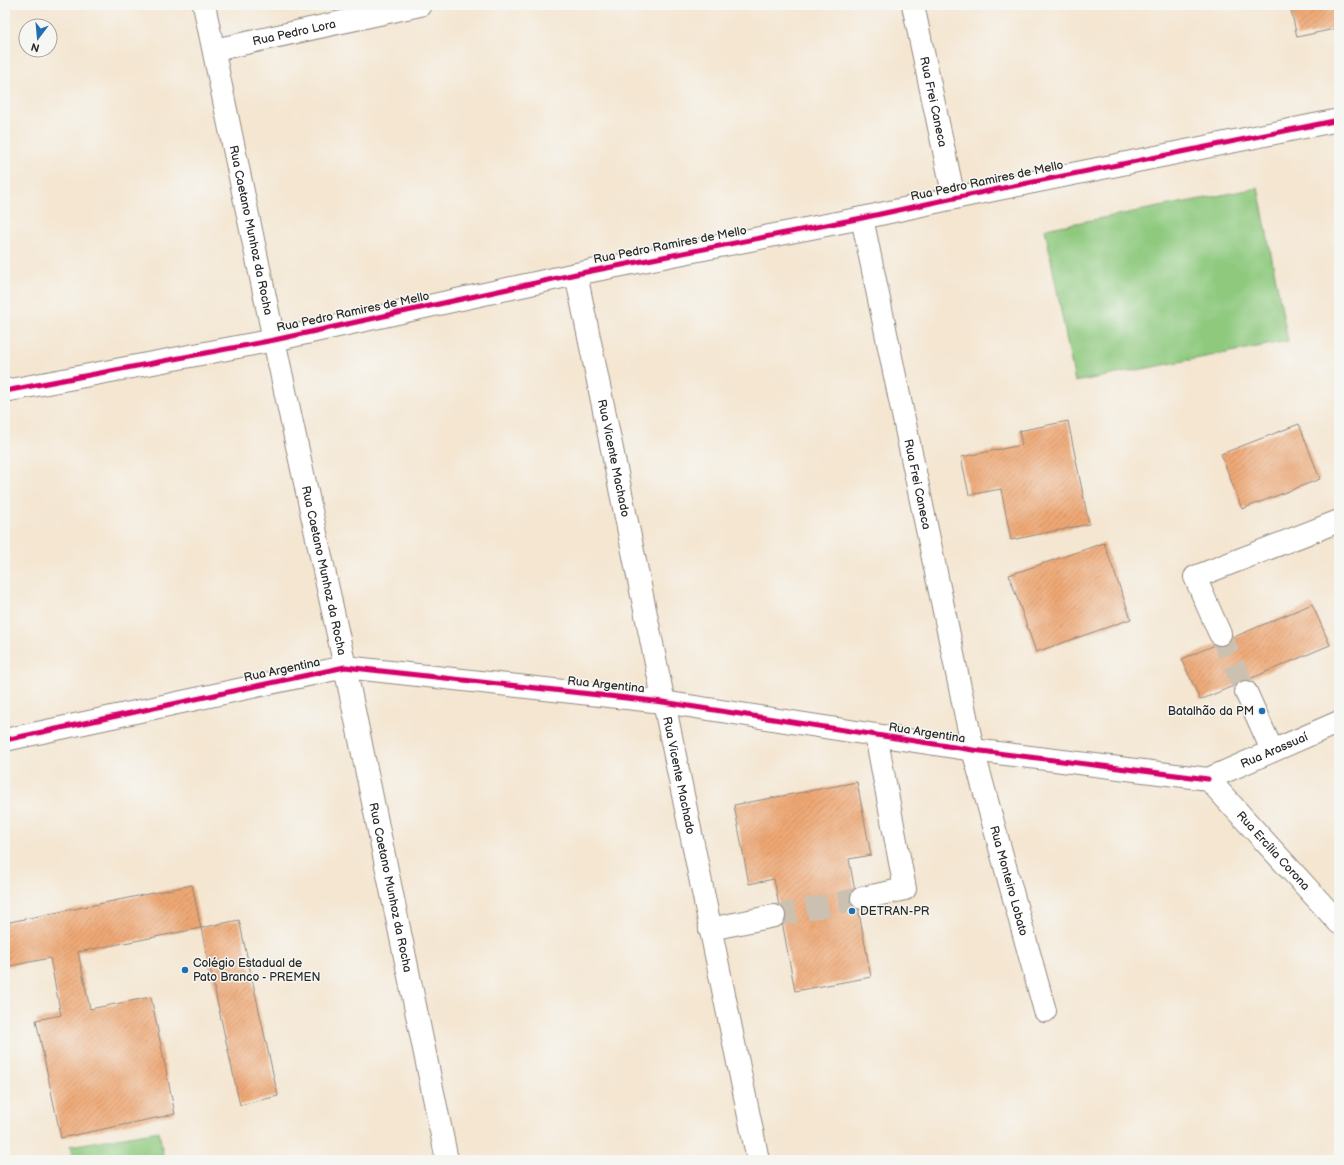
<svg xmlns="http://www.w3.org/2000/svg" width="1344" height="1165" font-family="'Balsamiq Sans',sans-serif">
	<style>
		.grass { fill: #8ec97e; stroke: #5c7a54 }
		.building { fill: url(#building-hatch) }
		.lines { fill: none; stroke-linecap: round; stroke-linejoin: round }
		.minor-tunnel { stroke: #ccc1b0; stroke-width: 22; stroke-dasharray: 22 11; stroke-linecap: butt }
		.minor-casing { stroke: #90887e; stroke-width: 24 }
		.minor { stroke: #fff; stroke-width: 22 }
		.cycleway-casing { stroke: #f6f6f2; stroke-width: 8 }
		.cycleway { stroke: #d6006c; stroke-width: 5 }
		.poi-dot { fill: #1f6fb2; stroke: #f6f6f2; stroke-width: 1.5 }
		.labels { text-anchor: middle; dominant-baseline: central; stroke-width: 3; stroke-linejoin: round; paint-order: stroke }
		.street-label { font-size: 12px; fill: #2b2b2b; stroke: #f6f6f2 }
		.poi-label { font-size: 12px; fill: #2b2b2b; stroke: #f6f6f2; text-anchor: start }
	</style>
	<defs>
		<pattern id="building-hatch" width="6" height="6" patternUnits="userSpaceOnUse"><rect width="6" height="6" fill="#efa874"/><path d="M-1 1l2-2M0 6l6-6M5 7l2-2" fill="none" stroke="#c2895f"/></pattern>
	</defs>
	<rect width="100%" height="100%" fill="#f6f6f2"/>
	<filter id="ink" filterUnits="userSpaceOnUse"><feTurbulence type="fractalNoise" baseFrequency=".025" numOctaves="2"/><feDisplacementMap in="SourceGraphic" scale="8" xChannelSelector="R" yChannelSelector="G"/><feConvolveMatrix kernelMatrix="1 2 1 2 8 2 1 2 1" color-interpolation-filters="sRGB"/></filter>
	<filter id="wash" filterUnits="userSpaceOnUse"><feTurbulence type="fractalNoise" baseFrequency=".012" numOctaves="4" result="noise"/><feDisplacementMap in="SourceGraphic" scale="16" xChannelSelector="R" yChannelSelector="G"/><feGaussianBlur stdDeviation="0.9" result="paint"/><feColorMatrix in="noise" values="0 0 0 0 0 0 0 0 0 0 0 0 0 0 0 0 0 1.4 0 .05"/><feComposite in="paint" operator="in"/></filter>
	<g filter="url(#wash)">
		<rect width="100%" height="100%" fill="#f4e6d1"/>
		<path class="grass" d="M1258 188 1288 341 1075 382 1045 229Z
			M159 1131 164 1160H73L70 1146Z"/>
		<g id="blocks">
			<path class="building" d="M1290 5H1337L1339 13V28L1297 37Z
				M1068 421 1089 524 1011 540 1001 489 969 495 961 457 1022 445 1019 431Z
				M1299 424 1320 479 1242 509 1221 454Z
				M1104 543 1131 619 1036 652 1009 575Z
				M1312 604 1330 645 1200 700 1182 659Z
				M857 782 871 855 849 859 871 977 795 991 774 879 749 884 734 805Z
				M192 885 201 928 78 952 90 1009 151 997 175 1114 61 1138 36 1020 61 1015 50 958 5 967V923Z
				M239 920 278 1096 240 1105 201 928Z"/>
		</g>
	</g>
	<g filter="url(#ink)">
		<use href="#blocks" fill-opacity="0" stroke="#90887e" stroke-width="1"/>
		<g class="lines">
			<path class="minor-tunnel" d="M1220 634 1246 692
				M774 916 862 898"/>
			<defs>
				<g id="minor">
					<path id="s1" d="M204 5 274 340 345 667 447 1160"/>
					<path id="s2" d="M913 5 954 198"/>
					<path id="s3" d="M214 50 420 5"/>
					<path id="s4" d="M862 218 973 750 1045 1011"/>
					<path id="s5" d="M576 274 758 1160"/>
					<path d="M5 391 274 340 576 274 862 218 954 198 1339 120"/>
					<path d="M1220 634 1195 577 1339 521"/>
					<path d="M1246 692 1272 750"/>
					<path d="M5 740 345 667 663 702 973 750 1208 779"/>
					<path id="s6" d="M1208 779 1339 923"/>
					<path id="s7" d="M1208 779 1339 722"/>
					<path d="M862 898 905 889 876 735"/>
					<path d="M710 929 774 916"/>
				</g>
			</defs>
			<use href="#minor" class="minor-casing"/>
			<use href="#minor" class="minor"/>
			<defs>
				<path id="cycleway" d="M5 391 274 340 576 274 862 218 954 198 1339 120
					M5 740 345 667 663 702 973 750 1208 779"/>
			</defs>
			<use href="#cycleway" class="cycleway-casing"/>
			<use href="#cycleway" class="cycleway"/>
		</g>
	</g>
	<g class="poi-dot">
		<circle cx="1262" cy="711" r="4"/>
		<circle cx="852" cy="911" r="4"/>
		<circle cx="185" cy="970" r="4"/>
	</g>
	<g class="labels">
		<g class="street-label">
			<text stroke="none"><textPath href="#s3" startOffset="82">Rua Pedro Lora</textPath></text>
			<text stroke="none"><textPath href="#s2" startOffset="99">Rua Frei Caneca</textPath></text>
			<text transform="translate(987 181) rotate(-12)">Rua Pedro Ramires de Mello</text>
			<text stroke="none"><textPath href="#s1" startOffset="230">Rua Caetano Munhoz da Rocha</textPath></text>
			<text transform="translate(670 245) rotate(-11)">Rua Pedro Ramires de Mello</text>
			<text transform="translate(353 312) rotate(-12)">Rua Pedro Ramires de Mello</text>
			<text stroke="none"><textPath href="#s5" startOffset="188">Rua Vicente Machado</textPath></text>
			<text stroke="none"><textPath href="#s4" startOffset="272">Rua Frei Caneca</textPath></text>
			<text stroke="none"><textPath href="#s1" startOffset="578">Rua Caetano Munhoz da Rocha</textPath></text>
			<text transform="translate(282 670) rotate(-12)">Rua Argentina</text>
			<text transform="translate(606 685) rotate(6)">Rua Argentina</text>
			<text transform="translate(927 733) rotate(9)">Rua Argentina</text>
			<text stroke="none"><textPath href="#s7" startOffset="72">Rua Arassuaí</textPath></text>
			<text stroke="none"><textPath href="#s5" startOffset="512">Rua Vicente Machado</textPath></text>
			<text stroke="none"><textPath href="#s6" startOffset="97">Rua Ercília Corona</textPath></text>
			<text stroke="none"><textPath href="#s4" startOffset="679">Rua Monteiro Lobato</textPath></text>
			<text stroke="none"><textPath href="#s1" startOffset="902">Rua Caetano Munhoz da Rocha</textPath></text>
		</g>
		<g class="poi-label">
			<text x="1254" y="711" text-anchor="end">Batalhão da PM</text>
			<text x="860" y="911">DETRAN-PR</text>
			<text x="193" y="963">Colégio Estadual de<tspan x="193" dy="14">Pato Branco - PREMEN</tspan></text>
		</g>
	</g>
	<rect width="1344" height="1165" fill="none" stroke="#f6f6f2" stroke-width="20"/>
	<g transform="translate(38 38) rotate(196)"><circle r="19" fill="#f6f6f2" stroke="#a5a5a2"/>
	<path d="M0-3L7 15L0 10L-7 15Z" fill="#1f6fb2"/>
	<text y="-6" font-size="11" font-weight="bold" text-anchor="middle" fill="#2b2b2b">N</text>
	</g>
</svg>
